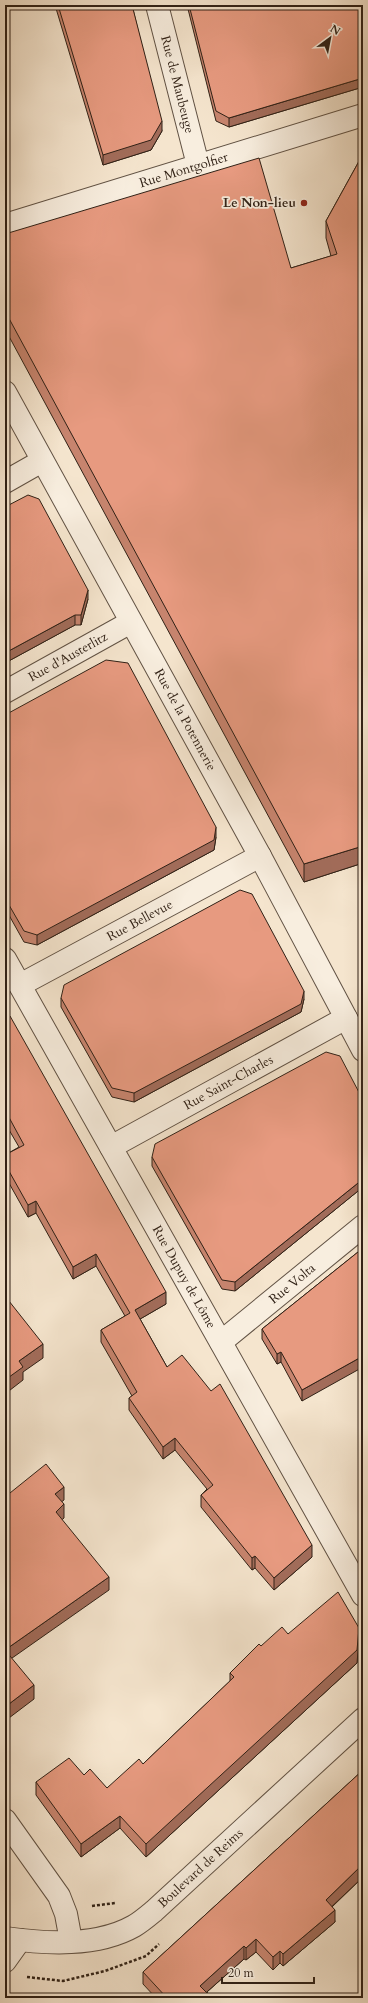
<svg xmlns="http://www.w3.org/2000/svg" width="368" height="2003" font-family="Cardo,serif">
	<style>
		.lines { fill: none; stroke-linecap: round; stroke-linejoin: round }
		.minor-casing { stroke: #615244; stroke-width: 24 }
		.path { stroke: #302116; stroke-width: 2.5; stroke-dasharray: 3 2; stroke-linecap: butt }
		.minor { stroke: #f8eedf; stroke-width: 22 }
		.wall { fill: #c7846e; stroke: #302116 }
		.shaded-wall { fill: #a26c5a; stroke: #302116 }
		.building { fill: #e79a80; stroke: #302116 }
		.poi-dot { fill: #8f2418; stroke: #f8eedf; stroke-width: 1.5 }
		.labels { text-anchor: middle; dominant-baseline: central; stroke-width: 3.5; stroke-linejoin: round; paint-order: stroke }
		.street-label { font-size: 13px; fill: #302116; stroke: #f8eedf }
		.poi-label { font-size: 13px; font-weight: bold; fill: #302116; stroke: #f8eedf; text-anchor: end }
	</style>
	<rect width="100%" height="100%" fill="#f5e5ce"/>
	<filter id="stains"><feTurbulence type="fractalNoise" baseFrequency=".005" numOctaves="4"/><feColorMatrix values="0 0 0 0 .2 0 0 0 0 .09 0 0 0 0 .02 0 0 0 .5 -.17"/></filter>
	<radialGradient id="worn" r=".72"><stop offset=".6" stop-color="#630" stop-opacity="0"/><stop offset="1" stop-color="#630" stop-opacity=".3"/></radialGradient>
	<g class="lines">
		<defs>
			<g id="minor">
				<path id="s1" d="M157 5 198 165"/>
				<path id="s2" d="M5 225 363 115"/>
				<path id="s3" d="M5 392 260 856 363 1050"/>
				<path d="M5 482 42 461"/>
				<path id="s4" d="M5 692 131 622"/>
				<path id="s5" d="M5 959 363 1595"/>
				<path id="s6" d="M20 985 260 856"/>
				<path id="s7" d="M111 1147 346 1018"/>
				<path id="s8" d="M221 1342 363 1226"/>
				<path d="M5 1820 59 1896 66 1914 71 1941"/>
				<path id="s9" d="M5 1938C46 1944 97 1947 134 1926 141 1922 148 1916 154 1911L363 1719"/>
				<path d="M5 1961 20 1940"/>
			</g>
		</defs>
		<use href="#minor" class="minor-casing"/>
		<path class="path" d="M92 1906 115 1903
			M27 1977 63 1981 105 1971 146 1956 159 1944"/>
		<use href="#minor" class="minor"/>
	</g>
	<path class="wall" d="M55 5H132L162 131 151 150 103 165Z
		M187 5H363V87L229 127 216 121Z
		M363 154V863L304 882 5 329V234L291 268 331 256 326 238V221Z
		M88 599 81 625H75L5 663Z
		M5 715 216 837 214 850 37 945 24 942 5 908Z
		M61 998 304 999 301 1012 134 1102 112 1097 61 1007Z
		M5 1019 166 1304 140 1319 167 1367 312 1557 274 1590 255 1568 252 1570 201 1507V1495L207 1489 175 1450 163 1459 129 1410V1398L132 1396 101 1342V1330L125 1316 96 1266 73 1279 36 1213 28 1217 5 1176V1155L19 1147 5 1123Z
		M363 1100V1187L235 1291 222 1289 152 1166V1157Z
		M363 1248 302 1401 281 1362 277 1364 262 1339V1329Z
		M288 1634 359 1640 357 1663 146 1857 120 1828 81 1857 36 1795V1782L84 1775 107 1788 143 1764 230 1681V1673L261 1646Z
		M363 1770V1877L332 1907 335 1922 283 1966 280 1963 273 1970 256 1952 246 1960 244 1959 207 1992 212 1998H156L143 1984V1972Z"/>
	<path class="shaded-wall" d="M363 78V87L229 127V118Z
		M162 121V131L151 150 103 165V155Z
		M88 590V599L81 625V615Z
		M75 615V625L5 663V653Z
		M216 827V837L214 850 37 945V935Z
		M363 846V863L304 882V864Z
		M304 991V999L301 1012 134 1102V1093Z
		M363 1179V1187L235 1291V1282Z
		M36 1201V1213L28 1217V1205Z
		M96 1254V1266L73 1279V1267Z
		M166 1292V1304L135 1322V1310Z
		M43 1344V1358L23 1372V1380L5 1394V1380L19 1361Z
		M281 1352V1362L277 1364V1354Z
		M363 1356V1367L302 1401V1390Z
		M175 1438V1450L163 1459V1447Z
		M64 1487V1500L55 1507V1494Z
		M64 1504V1518L56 1525V1512Z
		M312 1545V1557L274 1590V1578Z
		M255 1556V1568L252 1570V1558Z
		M109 1577V1590L5 1663V1650Z
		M359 1628V1640L357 1663 146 1857V1844Z
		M34 1685V1699L5 1721V1707Z
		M120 1816V1828L81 1857V1844Z
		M363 1864V1877L326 1912V1900Z
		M335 1910V1922L283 1966V1954Z
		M256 1939V1952L246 1960V1948Z
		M244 1946V1959L200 1998V1986Z
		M280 1951V1963L273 1970V1957Z"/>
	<path class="building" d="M58 5H132L162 121 151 140 103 155Z
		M189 5H363V78L229 118 216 111Z
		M363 154V846L304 864 5 311V234L259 158 291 268 337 254 326 221Z
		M28 495 39 499 88 590 81 615H75L5 653V507Z
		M106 660 128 663 216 827 214 840 37 935 24 931 5 898V715Z
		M240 890 252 894 304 991 301 1004 134 1093 112 1088 61 998 64 985Z
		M10 1016 166 1292 135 1310 167 1367 182 1355 211 1391 220 1384 312 1545 274 1578 255 1556 252 1558 201 1495 213 1485 175 1438 163 1447 129 1398 137 1392 101 1330 130 1313 96 1254 73 1267 36 1201 28 1205 5 1164V1155L24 1145 5 1110V1019Z
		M326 1052 340 1056 363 1100V1179L235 1282 222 1280 152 1157 155 1144Z
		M363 1248V1356L302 1390 281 1352 277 1354 262 1329Z
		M5 1296 43 1344 19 1361 23 1367 5 1380Z
		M46 1464 64 1487 55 1494 64 1504 56 1512 109 1577 5 1650V1497Z
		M338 1592 359 1628 357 1650 146 1844 120 1816 81 1844 36 1782 69 1758 84 1775 90 1769 107 1788 139 1759 143 1764 234 1677 230 1673 259 1644 261 1646 282 1627 288 1634Z
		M5 1650 34 1685 5 1707Z
		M363 1770V1864L326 1900 335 1910 283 1954 280 1951 273 1957 256 1939 246 1948 244 1946 200 1986 212 1998H167L143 1972Z"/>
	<circle class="poi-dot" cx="304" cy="203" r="4"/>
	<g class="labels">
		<g class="street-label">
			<text stroke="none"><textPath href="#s1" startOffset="82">Rue de Maubeuge</textPath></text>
			<text stroke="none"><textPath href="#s2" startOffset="187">Rue Montgolfier</textPath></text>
			<text stroke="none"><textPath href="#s4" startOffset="72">Rue d'Austerlitz</textPath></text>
			<text stroke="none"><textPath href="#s3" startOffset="374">Rue de la Potennerie</textPath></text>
			<text stroke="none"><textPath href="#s6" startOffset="136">Rue Bellevue</textPath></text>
			<text stroke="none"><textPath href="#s7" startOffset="134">Rue Saint-Charles</textPath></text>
			<text stroke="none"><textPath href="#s5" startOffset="365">Rue Dupuy de Lôme</textPath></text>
			<text stroke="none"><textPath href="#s8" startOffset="92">Rue Volta</textPath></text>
			<text stroke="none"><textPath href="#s9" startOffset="220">Boulevard de Reims</textPath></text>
		</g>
		<g class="poi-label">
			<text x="296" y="203">Le Non-lieu</text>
		</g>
	</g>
	<rect width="368" height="2003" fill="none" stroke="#f5e5ce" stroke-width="20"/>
	<rect x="6" y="6" width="356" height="1991" fill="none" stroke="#302116" stroke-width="2"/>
	<rect x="10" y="10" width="348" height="1983" fill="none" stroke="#302116"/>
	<g transform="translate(330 38) rotate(32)" stroke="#f8eedf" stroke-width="3" paint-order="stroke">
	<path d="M0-3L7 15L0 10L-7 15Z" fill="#302116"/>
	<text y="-6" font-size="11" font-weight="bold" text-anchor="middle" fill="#302116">N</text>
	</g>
	<path d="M222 1977v6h92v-6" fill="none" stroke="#302116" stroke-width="2"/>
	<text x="228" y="1977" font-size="12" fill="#302116" stroke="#f8eedf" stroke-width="3" paint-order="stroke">20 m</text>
	<rect width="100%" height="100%" filter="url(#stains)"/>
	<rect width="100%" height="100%" fill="url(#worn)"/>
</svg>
